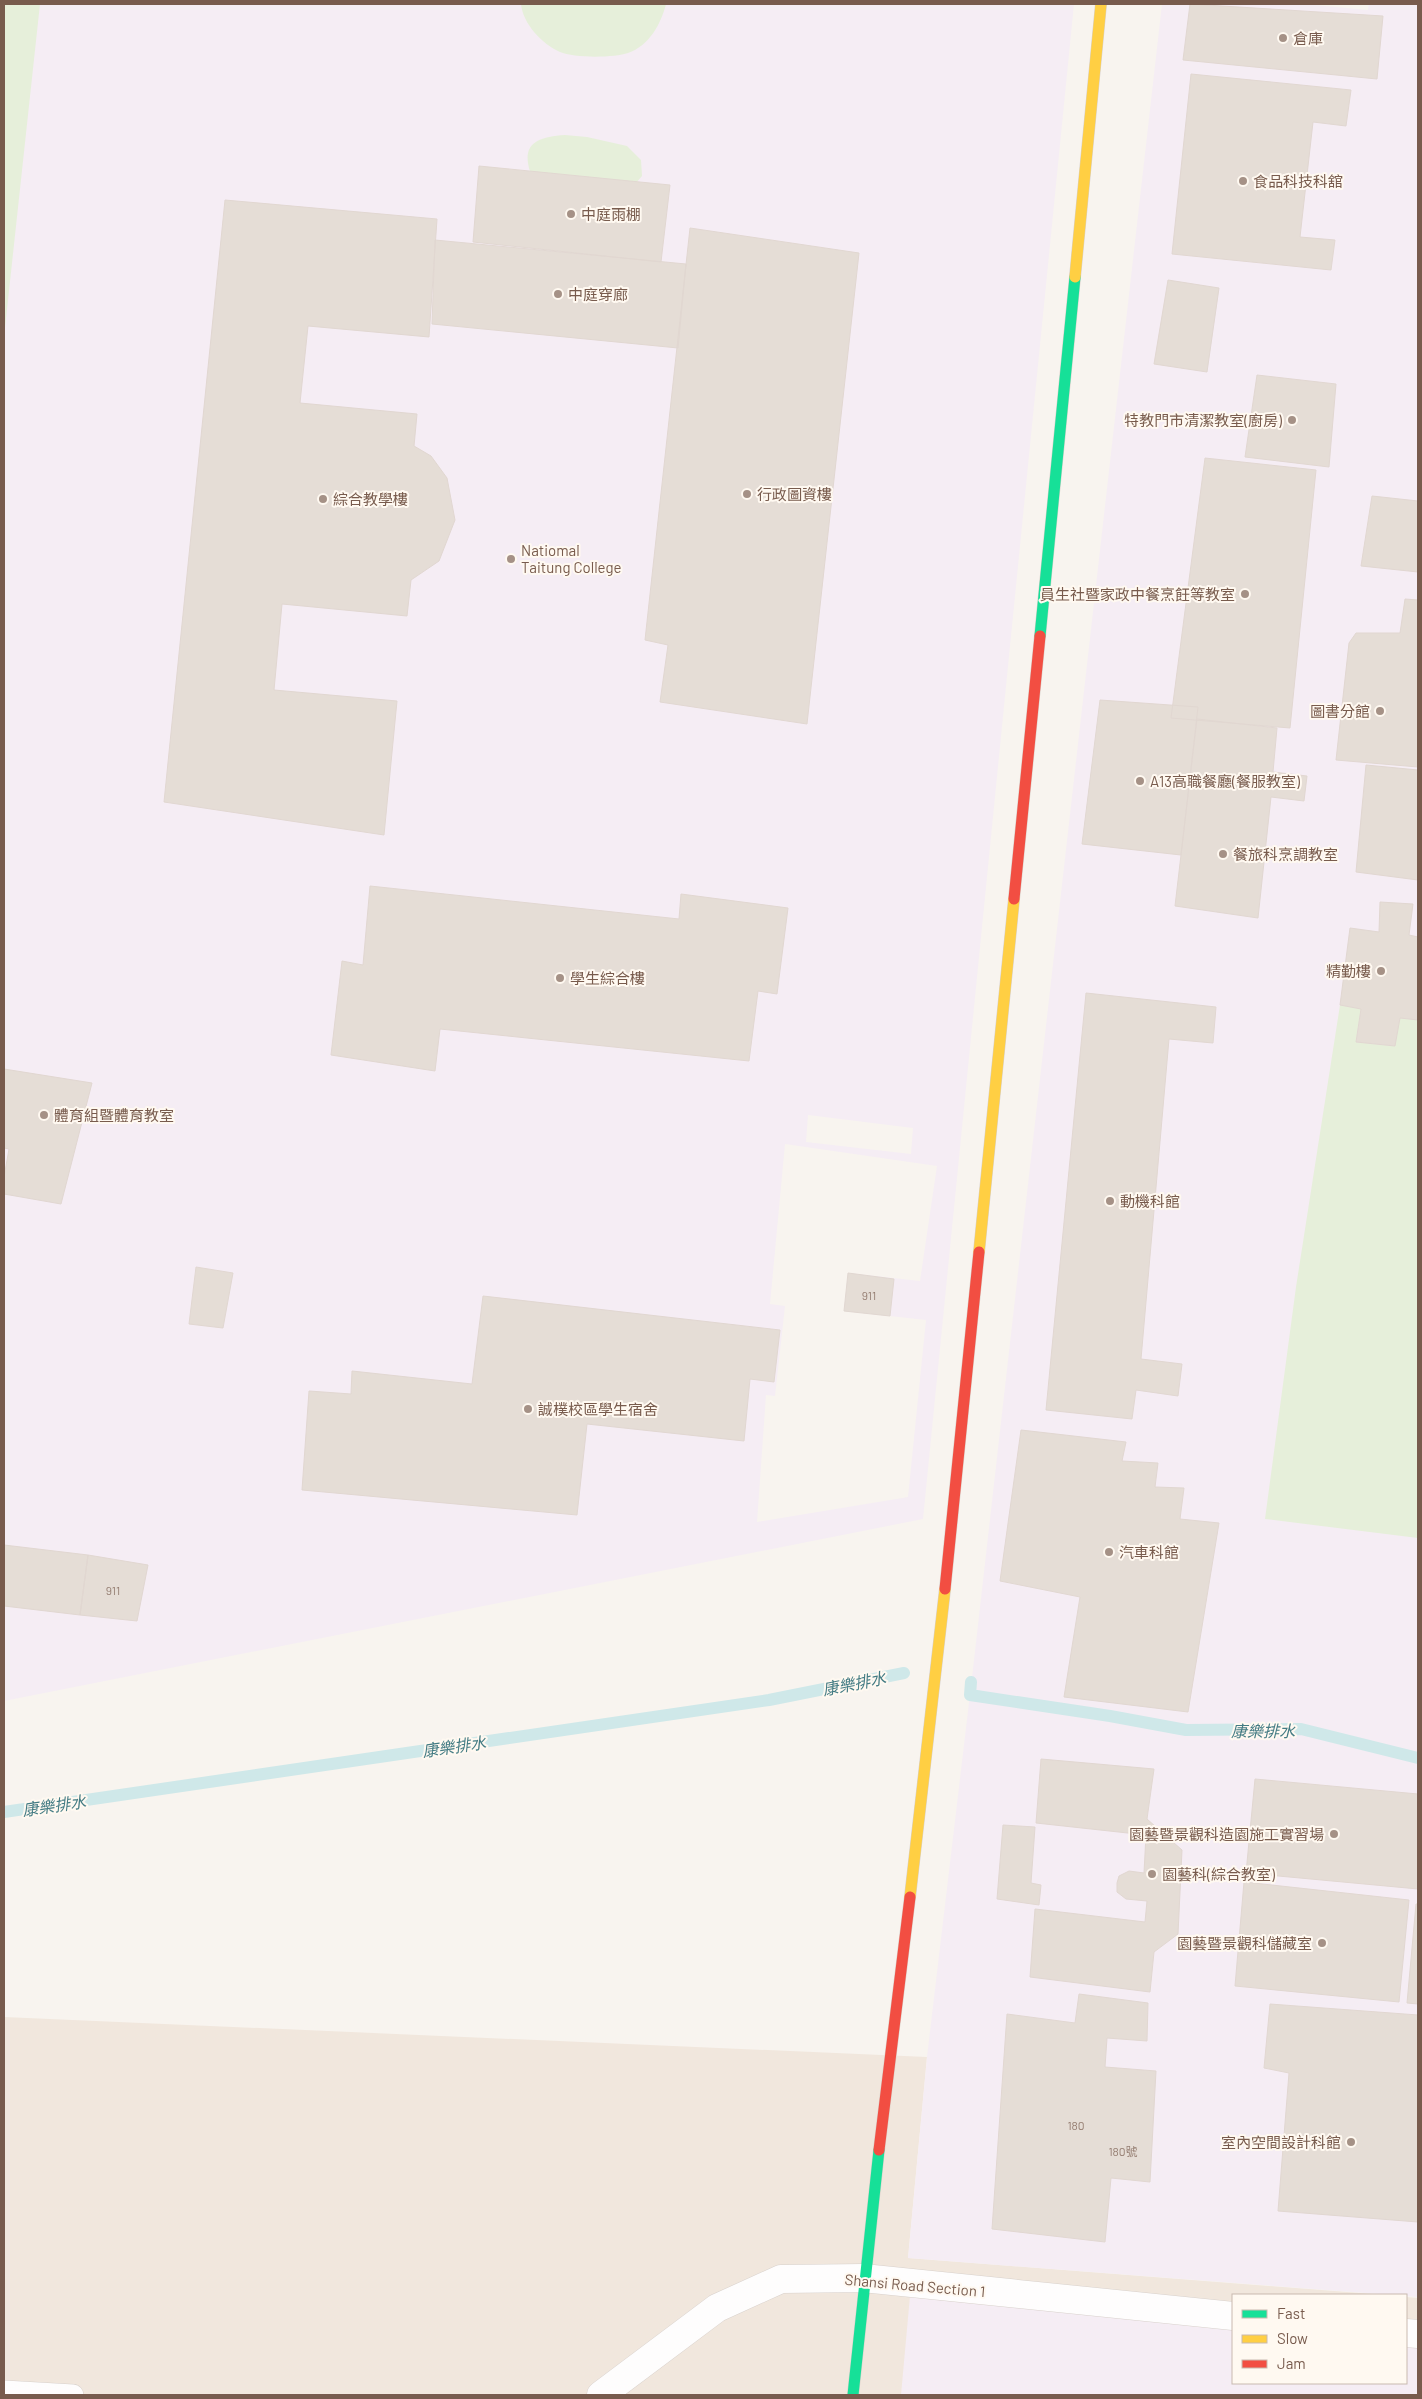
<svg xmlns="http://www.w3.org/2000/svg" width="1422" height="2399" font-family="Barlow,'Noto Sans TC',sans-serif">
	<style>
		.residential { fill: #f1e7dd }
		.education { fill: #f5edf4; fill-rule: evenodd }
		.green { fill: #e6efda }
		.lines { fill: none; stroke-linecap: round; stroke-linejoin: round }
		.stream { stroke: #cfe8e9; stroke-width: 12 }
		.building { fill: #e5ddd6; stroke: #e1d7d1 }
		.lane-casing { stroke: #d8d1cc; stroke-width: 22 }
		.street-casing { stroke: #d8d1cc; stroke-width: 29 }
		.fast-casing { stroke: #d8d0ca; stroke-width: 12 }
		.slow-casing { stroke: #d8d0ca; stroke-width: 12 }
		.jam-casing { stroke: #d8d0ca; stroke-width: 12 }
		.lane { stroke: #fefdfd; stroke-width: 21 }
		.street { stroke: #fefdfd; stroke-width: 28 }
		.fast { stroke: #16e098; stroke-width: 11 }
		.slow { stroke: #ffcf43; stroke-width: 11 }
		.jam { stroke: #f24e42; stroke-width: 11 }
		.poi-dot { fill: #a59186; stroke: #fff9f1; stroke-width: 2 }
		.labels { text-anchor: middle; dominant-baseline: central; stroke-width: 4; stroke-linejoin: round; paint-order: stroke }
		.number-label { font-size: 12px; fill: #957e72 }
		.poi-label { font-size: 15px; fill: #785b4d; stroke: #fff9f1; text-anchor: start }
		.street-label { font-size: 15px; fill: #785b4d; stroke: #fff9f1 }
		.water-label { font-size: 16px; font-style: italic; fill: #437b83; stroke: #fff9f1 }
	</style>
	<rect width="100%" height="100%" fill="#f8f4ef"/>
	<path class="residential" d="M4 2017 927 2057 908 2258 1386 2295H1233V2383H1406V2297L1418 2298V2395H4Z"/>
	<path class="education" d="M4 4H1074L923 1519 4 1701ZM808 1115 913 1128 911 1154 806 1142ZM785 1144 937 1166 920 1281 848 1273 844 1311 926 1320 908 1497 757 1522 766 1395 775 1396 785 1306 770 1304Z
		M1162 4H1304L1368 10 1369 4H1418V2297L908 2258 927 2057 973 1669Z
		M912 2274 1233 2307V2383H1406V2325L1418 2326V2395H901Z"/>
	<path class="green" d="M4 4H40L4 337Z
		M521 4H666C661 24 649 46 628 53 614 58 573 58 560 52 542 44 523 24 521 4Z
		M565 135 587 137 627 146 641 160 642 176 631 189 533 180C519 146 533 137 565 135Z
		M1340 1005 1361 1009 1356 1042 1394 1046 1400 1018 1418 1020V1538L1265 1519 1296 1287Z"/>
	<g class="lines">
		<path class="stream" d="M971 1682 970 1695 1110 1716 1186 1730 1301 1729 1418 1758
			M4 1812 769 1700 904 1673"/>
	</g>
	<path class="building" d="M1190 4 1383 16 1377 79 1183 60Z
		M1191 74 1351 90 1346 126 1313 122 1300 237 1335 240 1331 270 1172 254Z
		M479 166 670 185 661 262 473 242Z
		M225 200 437 219 429 337 308 326 300 403 417 414 414 446 431 456 447 478 455 520 439 561 411 580 407 616 282 604 274 690 397 701 384 835 164 802Z
		M690 228 859 253 807 724 660 702 668 645 645 640Z
		M435 240 686 264 678 348 432 324Z
		M1168 280 1219 288 1207 372 1154 364Z
		M1257 375 1336 384 1329 467 1245 457Z
		M1205 458 1316 470 1290 728 1171 718Z
		M1372 496 1418 501V572L1361 566Z
		M1405 599 1418 600V767L1336 760 1349 643 1356 633H1400Z
		M1100 700 1198 707 1181 855 1082 844Z
		M1197 719 1277 728 1273 772 1307 776 1304 801 1271 797 1258 918 1175 906Z
		M1366 765 1418 770V880L1356 872Z
		M370 886 679 919 681 894 788 908 777 994 758 991 749 1061 440 1029 435 1071 331 1055 342 961 363 965Z
		M1380 902 1413 904 1409 935 1418 937V1020L1400 1018 1395 1046 1356 1042 1361 1009 1340 1005 1350 928 1379 932Z
		M1086 993 1216 1007 1213 1043 1169 1039 1141 1359 1182 1364 1178 1396 1136 1390 1132 1419 1046 1410Z
		M4 1069 92 1083 61 1204 4 1194V1177L9 1149 4 1148Z
		M196 1267 233 1273 223 1328 189 1324Z
		M848 1273 894 1279 890 1316 844 1311Z
		M483 1296 780 1330 774 1382 750 1379 744 1441 587 1424 577 1515 302 1490 309 1391 351 1394 352 1371 472 1384Z
		M1021 1430 1126 1442 1122 1461 1158 1463 1155 1487 1184 1488 1180 1519 1219 1523 1188 1712 1064 1697 1080 1597 1000 1581Z
		M4 1545 88 1555 80 1615 4 1606Z
		M88 1555 148 1565 137 1621 80 1615Z
		M1041 1759 1154 1769 1147 1819 1182 1850 1178 1934 1154 1952 1150 1992 1030 1977 1035 1909 1145 1922 1147 1901 1126 1899 1117 1892V1883L1119 1876 1129 1871 1144 1873 1146 1835 1036 1823Z
		M1255 1779 1418 1794V1889L1246 1873Z
		M1003 1825 1035 1827 1031 1883 1041 1885 1039 1905 997 1899Z
		M1244 1882 1409 1900 1399 2002 1235 1986Z
		M1416 1904H1418V2004L1407 2003Z
		M1079 1994 1148 2003 1147 2041 1107 2038 1105 2067 1156 2071 1150 2182 1111 2178 1105 2242 992 2229 1007 2014 1075 2023Z
		M1270 2004 1418 2015V2222L1278 2211 1289 2073 1264 2068Z"/>
	<g class="lines">
		<defs>
			<path id="lane" d="M4 2391 73 2395"/>
			<path id="street" d="M1406 2333 1418 2334
				M601 2395 717 2308 781 2279 863 2278 1233 2316"/>
			<path id="fast" d="M1040 636 1075 277
				M853 2395 879 2150"/>
			<path id="slow" d="M1075 277 1101 4
				M979 1252 1014 899
				M910 1897 945 1589"/>
			<path id="jam" d="M1014 899 1040 636
				M945 1589 979 1252
				M879 2150 910 1897"/>
		</defs>
		<use href="#lane" class="lane-casing"/>
		<use href="#street" class="street-casing"/>
		<use href="#fast" class="fast-casing"/>
		<use href="#slow" class="slow-casing"/>
		<use href="#jam" class="jam-casing"/>
		<use href="#lane" class="lane"/>
		<use href="#street" class="street"/>
		<use href="#fast" class="fast"/>
		<use href="#slow" class="slow"/>
		<use href="#jam" class="jam"/>
	</g>
	<g class="poi-dot">
		<circle cx="1283" cy="38" r="5"/>
		<circle cx="1243" cy="181" r="5"/>
		<circle cx="571" cy="214" r="5"/>
		<circle cx="558" cy="294" r="5"/>
		<circle cx="1292" cy="420" r="5"/>
		<circle cx="747" cy="494" r="5"/>
		<circle cx="323" cy="499" r="5"/>
		<circle cx="511" cy="559" r="5"/>
		<circle cx="1245" cy="594" r="5"/>
		<circle cx="1380" cy="711" r="5"/>
		<circle cx="1140" cy="781" r="5"/>
		<circle cx="1223" cy="854" r="5"/>
		<circle cx="1381" cy="971" r="5"/>
		<circle cx="560" cy="978" r="5"/>
		<circle cx="44" cy="1115" r="5"/>
		<circle cx="1110" cy="1201" r="5"/>
		<circle cx="528" cy="1409" r="5"/>
		<circle cx="1109" cy="1552" r="5"/>
		<circle cx="1334" cy="1834" r="5"/>
		<circle cx="1152" cy="1874" r="5"/>
		<circle cx="1322" cy="1943" r="5"/>
		<circle cx="1351" cy="2142" r="5"/>
	</g>
	<g class="labels">
		<g class="number-label">
			<text x="869" y="1295">911</text>
			<text x="113" y="1590">911</text>
			<text x="1076" y="2125">180</text>
			<text x="1123" y="2151">180號</text>
		</g>
		<g class="poi-label">
			<text x="1293" y="38">倉庫</text>
			<text x="1253" y="181">食品科技科舘</text>
			<text x="581" y="214">中庭雨棚</text>
			<text x="568" y="294">中庭穿廊</text>
			<text x="1282" y="420" text-anchor="end">特教門市清潔教室(廚房)</text>
			<text x="757" y="494">行政圖資樓</text>
			<text x="333" y="499">綜合教學樓</text>
			<text x="521" y="550">Natiomal<tspan x="521" dy="17">Taitung College</tspan></text>
			<text x="1235" y="594" text-anchor="end">員生社暨家政中餐烹飪等教室</text>
			<text x="1370" y="711" text-anchor="end">圖書分館</text>
			<text x="1150" y="781">A13高職餐廳(餐服教室)</text>
			<text x="1233" y="854">餐旅科烹調教室</text>
			<text x="1371" y="971" text-anchor="end">精勤樓</text>
			<text x="570" y="978">學生綜合樓</text>
			<text x="54" y="1115">體育組暨體育教室</text>
			<text x="1120" y="1201">動機科館</text>
			<text x="538" y="1409">誠樸校區學生宿舍</text>
			<text x="1119" y="1552">汽車科館</text>
			<text x="1324" y="1834" text-anchor="end">園藝暨景觀科造園施工實習場</text>
			<text x="1162" y="1874">園藝科(綜合教室)</text>
			<text x="1312" y="1943" text-anchor="end">園藝暨景觀科儲藏室</text>
			<text x="1341" y="2142" text-anchor="end">室內空間設計科館</text>
		</g>
		<g class="street-label">
			<text transform="translate(915 2285) rotate(5)">Shansi Road Section 1</text>
		</g>
		<g class="water-label">
			<text transform="translate(854 1683) rotate(-11)">康樂排水</text>
			<text x="1263" y="1730">康樂排水</text>
			<text transform="translate(454 1746) rotate(-8)">康樂排水</text>
			<text transform="translate(54 1805) rotate(-8)">康樂排水</text>
		</g>
	</g>
	<rect width="1422" height="2399" fill="none" stroke="#785b4d" stroke-width="10"/>
	<rect x="1232" y="2294" width="175" height="90" fill="#fff9f1" stroke="#c9baaf"/>
	<rect x="1242" y="2310" width="25" height="8" fill="#16e098" stroke="#c9baaf"/>
	<text x="1277" y="2319" font-size="15" fill="#785b4d">Fast</text>
	<rect x="1242" y="2335" width="25" height="8" fill="#ffcf43" stroke="#c9baaf"/>
	<text x="1277" y="2344" font-size="15" fill="#785b4d">Slow</text>
	<rect x="1242" y="2360" width="25" height="8" fill="#f24e42" stroke="#c9baaf"/>
	<text x="1277" y="2369" font-size="15" fill="#785b4d">Jam</text>
</svg>
